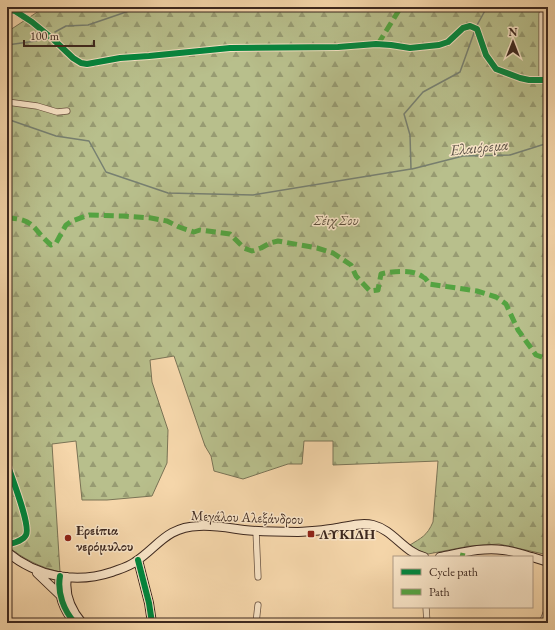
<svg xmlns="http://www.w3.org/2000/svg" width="555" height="630" font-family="'EB Garamond',serif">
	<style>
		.forest { fill: url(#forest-firs); stroke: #7a7456 }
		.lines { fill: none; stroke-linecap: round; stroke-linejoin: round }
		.stream { stroke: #778071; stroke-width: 1.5 }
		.street-casing { stroke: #6b5442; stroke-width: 7 }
		.secondary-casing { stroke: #3d281f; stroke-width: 10 }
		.street { stroke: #f9e5c8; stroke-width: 5.5 }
		.secondary { stroke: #f9e5c8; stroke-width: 8 }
		.quiet { stroke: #54a341; stroke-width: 5; stroke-dasharray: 10 5; stroke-linecap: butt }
		.cycleway-casing { stroke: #f9e5c8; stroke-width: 8 }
		.cycleway { stroke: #00873e; stroke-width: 6 }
		.poi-dot { fill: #8f2418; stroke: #f9e5c8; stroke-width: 1.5 }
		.labels { text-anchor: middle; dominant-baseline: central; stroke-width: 3; stroke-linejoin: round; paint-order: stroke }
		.park-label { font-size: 14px; font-style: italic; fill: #5c4e3a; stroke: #f9e5c8 }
		.street-label { font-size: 14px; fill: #3d281f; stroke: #f9e5c8 }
		.poi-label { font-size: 14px; font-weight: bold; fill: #3d281f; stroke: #f9e5c8; text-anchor: start }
		.water-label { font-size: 15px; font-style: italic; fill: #554c41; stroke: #f9e5c8 }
	</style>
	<defs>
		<pattern id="forest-firs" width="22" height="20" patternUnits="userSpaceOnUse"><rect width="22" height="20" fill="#b8bf8c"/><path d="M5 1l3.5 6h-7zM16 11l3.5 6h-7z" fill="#979b72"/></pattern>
	</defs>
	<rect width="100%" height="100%" fill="#f6d7ab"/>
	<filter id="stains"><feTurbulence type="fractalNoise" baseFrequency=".005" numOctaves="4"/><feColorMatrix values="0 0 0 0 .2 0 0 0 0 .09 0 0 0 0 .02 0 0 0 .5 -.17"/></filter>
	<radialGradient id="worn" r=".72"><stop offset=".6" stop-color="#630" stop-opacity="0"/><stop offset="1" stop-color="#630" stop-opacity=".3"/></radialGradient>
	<path class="forest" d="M32 7H548V555L499 544 470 546 428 554 421 553 410 545C421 538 427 536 433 522L438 461 333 465V441H304L302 464H288L243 479 214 471 211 456 205 446 174 356 150 360 152 382 168 430 167 463 152 496 107 500H82L76 441 52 444 60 572C39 567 24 559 7 546V32L42 9Z"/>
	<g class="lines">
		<path class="stream" d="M476 27 487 7
			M55 32 66 26 88 25 129 11 135 7
			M7 45 36 41
			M7 119 56 136 89 141 106 172 168 193 253 195 411 169 410 135 404 114 423 92 460 72 475 30
			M412 169 463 156 510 155 548 143"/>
		<defs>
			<path id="street" d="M7 9 15 11 32 22 54 40 73 58 81 63 87 64 120 58 149 56 230 48 338 47 376 44 391 45 410 48 439 45 448 42 463 28 470 26 477 29 486 55 496 69 520 78 529 80H548
				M542 14V80
				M7 102 37 106 57 112 67 111
				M7 463C11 476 31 525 26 535 23 541 13 543 7 545
				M256 531 258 577
				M426 607 427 623
				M251 623H270
				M256 623 258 605
				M542 623 548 608"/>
			<path id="secondary" d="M7 552C37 577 76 584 112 572 120 569 128 567 135 562 158 547 166 527 199 526 214 525 229 528 244 530 262 532 280 532 298 532 309 531 320 531 331 529 345 527 360 522 373 525 393 530 404 552 424 557
				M440 557C461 553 482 547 503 550 513 551 522 554 531 557
				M532 557 548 562
				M138 560 149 603 152 623
				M37 573 60 595
				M60 576C57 593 64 611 75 623
				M67 577C64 595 71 610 82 623"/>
		</defs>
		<use href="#street" class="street-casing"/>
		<use href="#secondary" class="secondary-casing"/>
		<use href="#street" class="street"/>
		<use href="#secondary" class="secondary"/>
		<path class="quiet" d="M378 44 401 7
			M7 218C36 219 32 229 51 245L56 243 66 225 72 221 89 215 123 216 151 218 167 221 179 227 194 232 200 230 230 234 244 248 252 251 261 248 270 243 278 241 317 248 333 253 351 265 356 276 370 291 378 290 381 274C392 271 414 269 423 277 426 278 428 282 429 284L477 291 496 297 506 304 518 330 536 355 545 358 548 356
			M462 557 463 553"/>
		<defs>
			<path id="cycleway" d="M7 9 15 11 32 22 54 40 73 58 81 63 87 64 120 58 149 56 230 48 338 47 376 44 391 45 410 48 439 45 448 42 463 28 470 26 477 29 486 55 496 69 520 78 529 80H548
				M7 463C11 476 31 525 26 535 23 541 13 543 7 545
				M138 560 149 603 152 623
				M60 576C57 593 64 611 75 623"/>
		</defs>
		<use href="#cycleway" class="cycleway-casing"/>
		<use href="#cycleway" class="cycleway"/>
	</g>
	<g class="poi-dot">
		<rect x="307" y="530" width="8" height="8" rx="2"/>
		<circle cx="68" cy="538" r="4"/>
	</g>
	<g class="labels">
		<g class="park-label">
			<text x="336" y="220">Σέιχ Σου</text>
		</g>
		<g class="street-label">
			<text transform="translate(247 517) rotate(2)">Μεγάλου Αλεξάνδρου</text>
		</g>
		<g class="poi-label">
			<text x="76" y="530">Ερείπια<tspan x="76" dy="16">νερόμυλου</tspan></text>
			<text x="319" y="534">ΛΥΚΙΔΗ</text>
		</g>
		<g class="water-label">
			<text transform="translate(479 147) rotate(-6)">Ελαιόρεμα</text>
		</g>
	</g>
	<rect width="555" height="630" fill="none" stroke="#f6d7ab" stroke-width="24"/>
	<rect x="8" y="8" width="539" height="614" fill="none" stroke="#3d281f" stroke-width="2"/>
	<rect x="12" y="12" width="531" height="606" fill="none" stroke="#3d281f"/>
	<rect x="393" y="556" width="140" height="52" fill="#f9e5c8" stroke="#ae9984"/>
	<rect x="401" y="569" width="20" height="6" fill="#00873e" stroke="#ae9984"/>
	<text x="429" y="576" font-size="12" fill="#3d281f">Cycle path</text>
	<rect x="401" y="589" width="20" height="6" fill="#54a341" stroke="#ae9984"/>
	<text x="429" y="596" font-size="12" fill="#3d281f">Path</text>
	<g transform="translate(513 42)" stroke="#f9e5c8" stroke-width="3" paint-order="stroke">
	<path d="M0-3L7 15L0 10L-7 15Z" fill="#3d281f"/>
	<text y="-6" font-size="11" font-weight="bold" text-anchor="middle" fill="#3d281f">N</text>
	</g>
	<path d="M24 40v6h70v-6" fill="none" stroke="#3d281f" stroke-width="2"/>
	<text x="30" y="40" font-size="12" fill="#3d281f" stroke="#f9e5c8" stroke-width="3" paint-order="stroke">100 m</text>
	<rect width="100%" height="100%" filter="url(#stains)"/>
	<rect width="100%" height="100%" fill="url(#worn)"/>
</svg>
